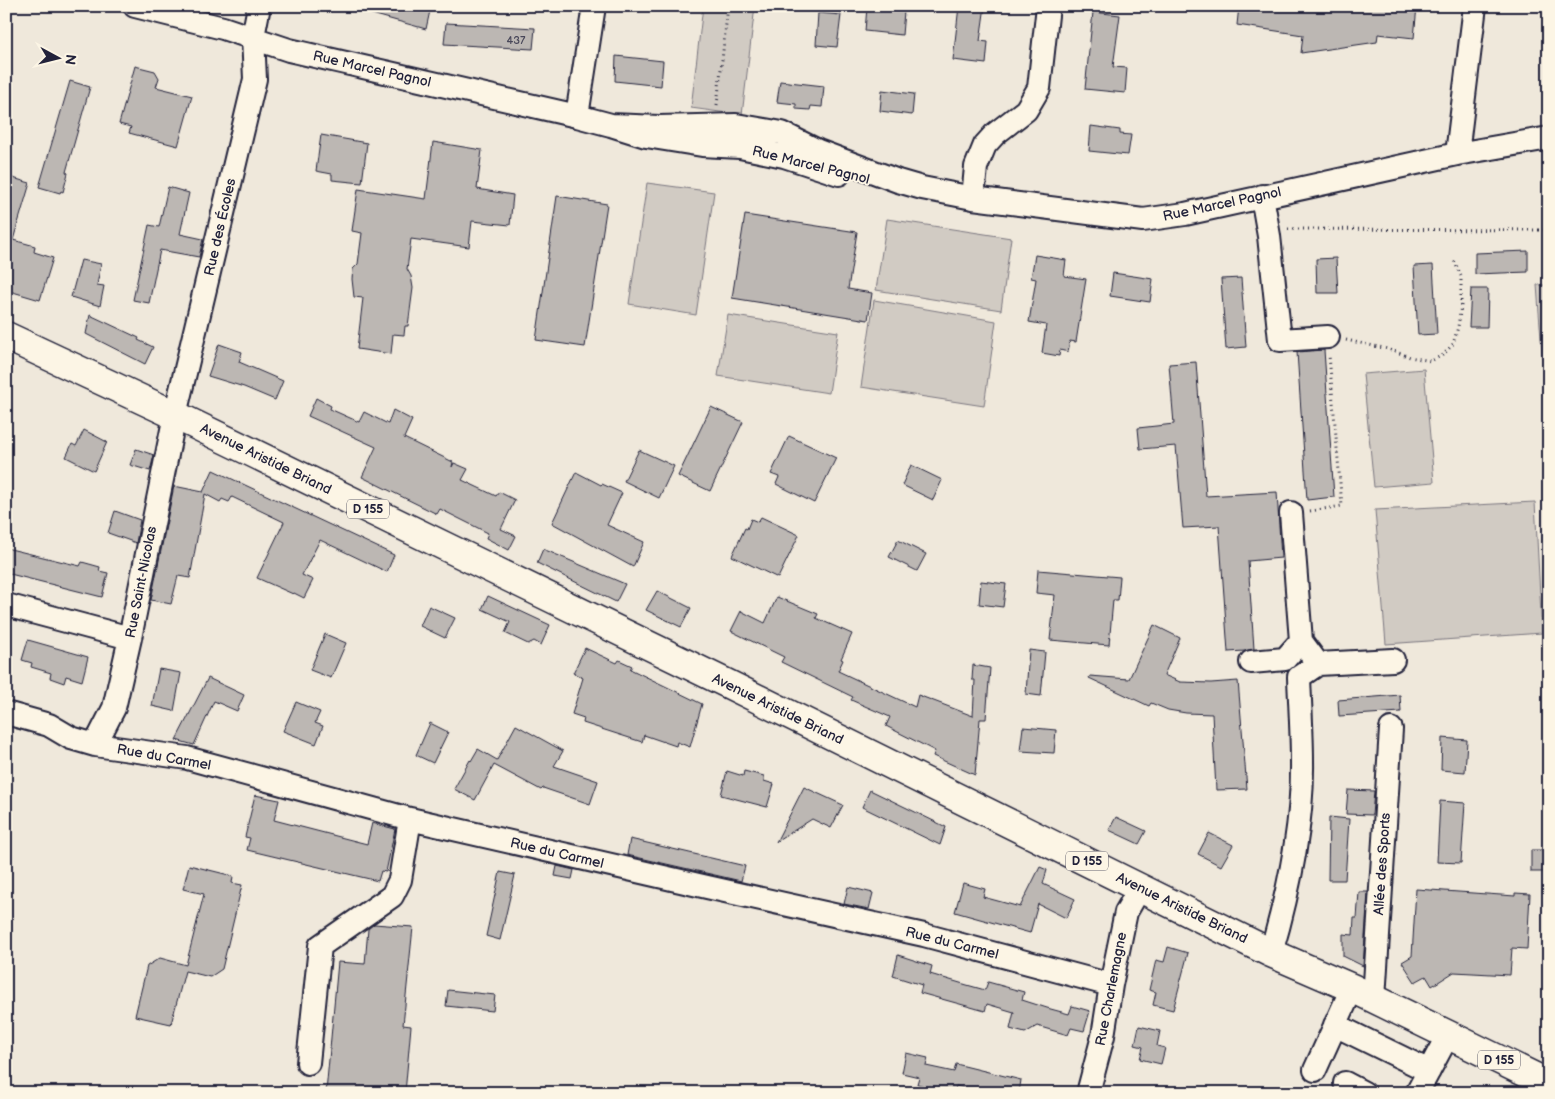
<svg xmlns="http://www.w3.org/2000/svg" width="1555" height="1099" font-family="'Balsamiq Sans',sans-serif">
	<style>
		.green { fill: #d1cbc3; stroke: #7a767f }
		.building { fill: #bcb7b3; stroke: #22223b }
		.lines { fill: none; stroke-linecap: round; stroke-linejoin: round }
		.minor-casing { stroke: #22223b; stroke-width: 26 }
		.major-casing { stroke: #22223b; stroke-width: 31 }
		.path { stroke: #22223b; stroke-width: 3; stroke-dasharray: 1 4; stroke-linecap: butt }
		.minor { stroke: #fcf5e5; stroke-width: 22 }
		.major { stroke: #fcf5e5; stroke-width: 28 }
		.labels { text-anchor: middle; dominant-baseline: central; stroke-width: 4; stroke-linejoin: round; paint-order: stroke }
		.number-label { font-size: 11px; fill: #484759 }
		.shield { fill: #fcf5e5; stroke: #63616e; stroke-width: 1 }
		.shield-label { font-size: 12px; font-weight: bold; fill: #22223b }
		.street-label { font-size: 14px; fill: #22223b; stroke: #fcf5e5 }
	</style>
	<rect width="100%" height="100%" fill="#efe8db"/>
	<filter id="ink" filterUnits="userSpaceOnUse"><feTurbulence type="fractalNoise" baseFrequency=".02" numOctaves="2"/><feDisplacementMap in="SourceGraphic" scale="10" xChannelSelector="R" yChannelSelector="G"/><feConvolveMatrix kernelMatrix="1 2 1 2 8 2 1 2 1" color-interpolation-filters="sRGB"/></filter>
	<g filter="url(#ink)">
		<path class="green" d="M703 6H755L742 115 691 108Z
			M647 183 714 192 696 315 629 304Z
			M887 219 1011 238 1001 310 876 290Z
			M1537 285H1549V448Z
			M874 300 996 321 984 406 861 387Z
			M728 315 838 332 829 393 718 376Z
			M1424 369 1434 482 1374 487 1363 374Z
			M1535 502 1542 633 1386 644 1375 510Z"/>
		<path class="building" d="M361 6H431L426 29 361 11Z
			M959 6H985L980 41 988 42 986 64 953 60Z
			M1239 6H1417L1414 38 1378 34 1377 42 1301 53 1303 35 1237 25Z
			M867 7 904 11 902 35 865 31Z
			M1093 12 1120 15 1113 67 1127 68 1125 93 1085 89Z
			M818 13 841 15 837 47 816 45Z
			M446 23 535 28 533 49 444 44Z
			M616 56 663 61 661 86 615 81Z
			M135 66 155 71 159 78 156 87 192 96 178 146 129 133 131 127 119 124Z
			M70 81 90 87 66 172 68 173 63 192 61 191 60 193 39 187Z
			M780 81 824 86 822 107 811 106 810 110 796 109V104L777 102Z
			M882 90 914 94 912 115 880 111Z
			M1091 126 1120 130V134L1131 135 1128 155 1089 151Z
			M321 135 367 143 362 183 332 180V174L316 171Z
			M433 142 482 150 477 189 513 195 510 225 472 221 469 247 411 239 407 269 411 276 413 288 408 326H405L404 335 393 334 391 354 357 349 363 298 354 297 352 279 353 269 358 264 362 233 352 231 358 189 426 199Z
			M6 176 30 183 13 240 35 246 34 252 53 258 40 300 6 290Z
			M168 187 189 193 180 234 203 239 199 257 160 250 149 303 133 300 149 225 159 227Z
			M557 196 607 204 585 347 536 340Z
			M745 215 857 232 848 289 872 293 868 320 732 298Z
			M1528 251V272L1475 274V253Z
			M1035 255 1066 260 1064 276 1086 279 1076 342 1070 341 1068 352 1060 350 1059 356 1042 353 1046 325 1029 322 1036 279 1031 278Z
			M1336 258 1338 293H1317L1316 259Z
			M81 260 101 264 97 285 104 286 100 306 71 297Z
			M1433 265 1437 334 1418 335 1414 266Z
			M1113 273 1153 279 1150 302 1110 296Z
			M1241 278 1246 347 1226 349 1221 279Z
			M1471 289H1488L1487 327H1469Z
			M90 315 139 338 138 340 153 347 145 364 86 334Z
			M219 344 242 352 239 362 283 381 275 400 244 387 208 376Z
			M1324 350 1334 497 1307 500 1297 352Z
			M1196 362 1206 496 1277 492 1281 558 1248 561 1254 649 1245 651 1228 652 1219 526 1183 528 1176 446 1140 449 1138 428 1174 424 1169 364Z
			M316 398 331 406 330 409 359 422 364 412 388 424 393 410 412 420 404 438 453 462 452 467 454 463 468 469 462 480 496 496 499 492 515 500 501 529 516 536 509 550 486 538 488 533 440 509 437 514 362 477 376 447 308 416Z
			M711 407 743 422 710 491 678 476Z
			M84 430 107 442 94 471 66 457 72 444 76 446Z
			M789 436 836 458 814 503 776 484 779 477 771 474Z
			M136 449 154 455 150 471 130 465Z
			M639 450 674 466 659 498 624 481Z
			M911 465 942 480 933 500 902 485Z
			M213 470 394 555 387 572 320 540 302 575 313 580 304 598 294 593 293 594 257 578 284 522 232 497 229 502 222 499 220 502 205 494 190 578 178 576 171 604 151 600 174 486 203 492Z
			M576 472 601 485 602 484 622 493 607 525 644 542 633 567 552 523Z
			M115 511 140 520 136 543 108 533Z
			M761 517 799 535 778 578 732 556 745 528 747 529 751 519 758 522Z
			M898 540 926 554 917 571 889 557Z
			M6 548 80 566 82 562 100 567 99 571 108 573 102 597 6 573Z
			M543 549 625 584 616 602 537 563Z
			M1038 570 1120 577 1118 600H1113L1109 645 1050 640 1055 595 1036 593Z
			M981 581 1006 584 1003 607 979 604Z
			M657 591 691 608 681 627 646 610Z
			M488 596 550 625 541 645 534 641 528 644 505 633 510 622 482 609Z
			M777 597 818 614 816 618 852 634 841 659 843 660 838 671 915 707 918 695 973 716 975 680H972L973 665 990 668 986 719H980L975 775 933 756 935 751 886 726 890 717 851 700 853 697 781 662 784 657 731 631 741 611 765 623Z
			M429 606 455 618 445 638 420 626Z
			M1154 625 1180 638 1164 675 1180 682 1211 683 1238 681 1247 789 1216 790 1212 714 1186 713 1168 710 1151 703 1149 706 1089 678 1090 676 1129 679Z
			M325 634 346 643 331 678 310 670Z
			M28 640 88 657 82 681 66 676 64 683 50 678 51 673 31 667 32 663 22 660Z
			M585 648 617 663 619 660 632 666 630 669 702 704 690 747 677 742 676 746 644 735 642 742 583 723 584 718 572 714 583 678 573 673Z
			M1029 650 1045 652 1041 696 1026 694Z
			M159 669 181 673 174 711 152 706Z
			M208 678 244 695 237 711 214 701 194 745 176 740Z
			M1400 695 1401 712 1339 716 1338 700Z
			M296 702 320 712 315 723 323 726 316 744 283 731Z
			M430 723 448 732 433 763 416 755Z
			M516 725 563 751 554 766 598 781 590 804 543 788 541 790 494 765 475 800 454 789 470 760 471 761 478 749 497 760Z
			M1023 727 1056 730 1054 753 1020 751Z
			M1442 738 1467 740 1465 772 1441 770Z
			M727 771 743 776 744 771 764 776V781L774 784 767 807 721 795Z
			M804 787 843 805 831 828 812 819 776 842Z
			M870 790 946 827 940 845 862 807Z
			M1348 790 1374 791 1372 815 1346 814Z
			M255 795 279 800 274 820 367 844 372 823 395 829 386 872 381 871 378 881 247 850 250 838 245 837Z
			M1440 801 1465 803 1461 863 1437 862Z
			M1116 817 1146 831 1139 844 1109 830Z
			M1329 817 1349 819 1345 880H1328Z
			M1209 833 1233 845 1221 866 1198 854Z
			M630 839 745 866 741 881 627 855Z
			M1531 850H1549V872H1531Z
			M189 865 233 876 232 883 242 885 222 969 210 977 185 971 171 1024 135 1016 147 966 160 958 186 965 204 894 183 889Z
			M557 866 574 870 572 879 555 876Z
			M1040 867 1047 870 1043 884 1075 899 1066 918 1038 904 1030 933 955 912 963 883 985 889 983 897 1020 907Z
			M500 872 515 875 500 940 486 936Z
			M848 887 873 893 869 909 844 904Z
			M1416 889 1515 896V893L1530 894 1527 949 1512 948 1510 975 1454 972 1432 986 1426 976 1415 982 1402 962 1412 956Z
			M1359 892H1368L1363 966 1343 956V934L1353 935 1354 918H1357Z
			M374 924 413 927 403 1025 411 1026 405 1093 326 1092 338 962 365 964 368 929Z
			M1168 947 1188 953 1173 1010 1153 1005 1156 992 1149 990 1156 960 1164 962Z
			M898 955 932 966 930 974 967 985 985 990 988 982 1024 992 1022 1000 1047 1008 1069 1014 1072 1006 1090 1011 1084 1031 1071 1028 1068 1035 1037 1026 1025 1033 1010 1029 1014 1012 987 1004 985 1011 920 993 922 985 893 976Z
			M448 990 495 995 493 1011 446 1006Z
			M1139 1026 1160 1031 1157 1046 1165 1048 1161 1064 1140 1059 1143 1047 1135 1045Z
			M906 1053 928 1058 926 1066 954 1072 956 1064 1021 1080 1019 1093H985L956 1086 954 1093H952L917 1084 919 1077 902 1073Z"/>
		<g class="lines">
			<defs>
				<path id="minor" d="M135 6 223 28 289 50 577 116 611 125 646 136 702 145 740 147 784 156 839 174
					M577 116 594 6
					M611 125 659 127 736 125 782 133 818 151 898 181 922 188 973 198 1143 220 1185 214 1457 154 1549 138
					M1457 154 1475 6
					M1262 196 1269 236 1280 340 1328 337
					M973 198 976 167 985 145 995 134 1026 110 1039 88 1048 6
					M1291 513 1301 641 1318 664
					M6 605 130 638
					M1251 662 1285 659 1301 641
					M6 713 49 725 71 738 95 745 187 758 410 819 707 887 924 935 1111 985
					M95 745 114 708 130 638 175 415 255 79 253 37 259 6
					M1271 953C1289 891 1303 825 1302 761 1302 733 1300 705 1299 677L1318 664 1393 660
					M1374 999 1391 729
					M1335 1025 1429 1071
					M308 1063 320 946 392 896 400 880 410 819
					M1315 1070 1352 988
					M1345 1083 1364 1093
					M1088 1093 1103 1036 1111 985 1126 912 1140 888
					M1417 1093 1448 1035"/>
				<path id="major" d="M6 336 175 415 728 684 1271 953 1352 988 1545 1082 1549 1085"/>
			</defs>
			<use href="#minor" class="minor-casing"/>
			<use href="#major" class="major-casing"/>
			<path class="path" d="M717 105 728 6
				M1288 229 1549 230
				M1346 340 1388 349 1410 357 1431 361 1443 355 1453 344 1458 327 1461 305V276L1453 258
				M1310 511 1342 506 1329 355"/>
			<use href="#minor" class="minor"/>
			<use href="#major" class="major"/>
		</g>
	</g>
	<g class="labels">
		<g class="number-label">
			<text x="516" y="40">437</text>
		</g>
		<g class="shield">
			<rect x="347" y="499.5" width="42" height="19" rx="4"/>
			<rect x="1066" y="851.5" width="42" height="19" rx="4"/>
			<rect x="1478" y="1050.5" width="42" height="19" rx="4"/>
		</g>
		<g class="shield-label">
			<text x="368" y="509">D 155</text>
			<text x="1087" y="861">D 155</text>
			<text x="1499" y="1060">D 155</text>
		</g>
		<g class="street-label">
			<text transform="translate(372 69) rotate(13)">Rue Marcel Pagnol</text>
			<text transform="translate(811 165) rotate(14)">Rue Marcel Pagnol</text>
			<text transform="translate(1222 204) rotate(-12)">Rue Marcel Pagnol</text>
			<text transform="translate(220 227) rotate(-77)">Rue des Écoles</text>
			<text transform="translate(266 459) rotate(26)">Avenue Aristide Briand</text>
			<text transform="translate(141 582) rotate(-79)">Rue Saint-Nicolas</text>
			<text transform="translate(778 709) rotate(26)">Avenue Aristide Briand</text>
			<text transform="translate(164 757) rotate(10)">Rue du Carmel</text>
			<text transform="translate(557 853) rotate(13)">Rue du Carmel</text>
			<text transform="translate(1382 864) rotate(-86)">Allée des Sports</text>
			<text transform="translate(1182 908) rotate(26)">Avenue Aristide Briand</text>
			<text transform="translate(952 943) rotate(14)">Rue du Carmel</text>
			<text transform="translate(1111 989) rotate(-79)">Rue Charlemagne</text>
		</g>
	</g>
	<rect width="1555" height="1099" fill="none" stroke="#fcf5e5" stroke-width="25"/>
	<rect x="12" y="12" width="1530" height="1074" fill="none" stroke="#22223b" stroke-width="2" filter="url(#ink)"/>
	<g transform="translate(58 58) rotate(97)" stroke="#fcf5e5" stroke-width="4" paint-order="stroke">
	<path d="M0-4L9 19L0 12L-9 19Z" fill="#22223b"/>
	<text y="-8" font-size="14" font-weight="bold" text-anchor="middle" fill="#22223b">N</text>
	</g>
</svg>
